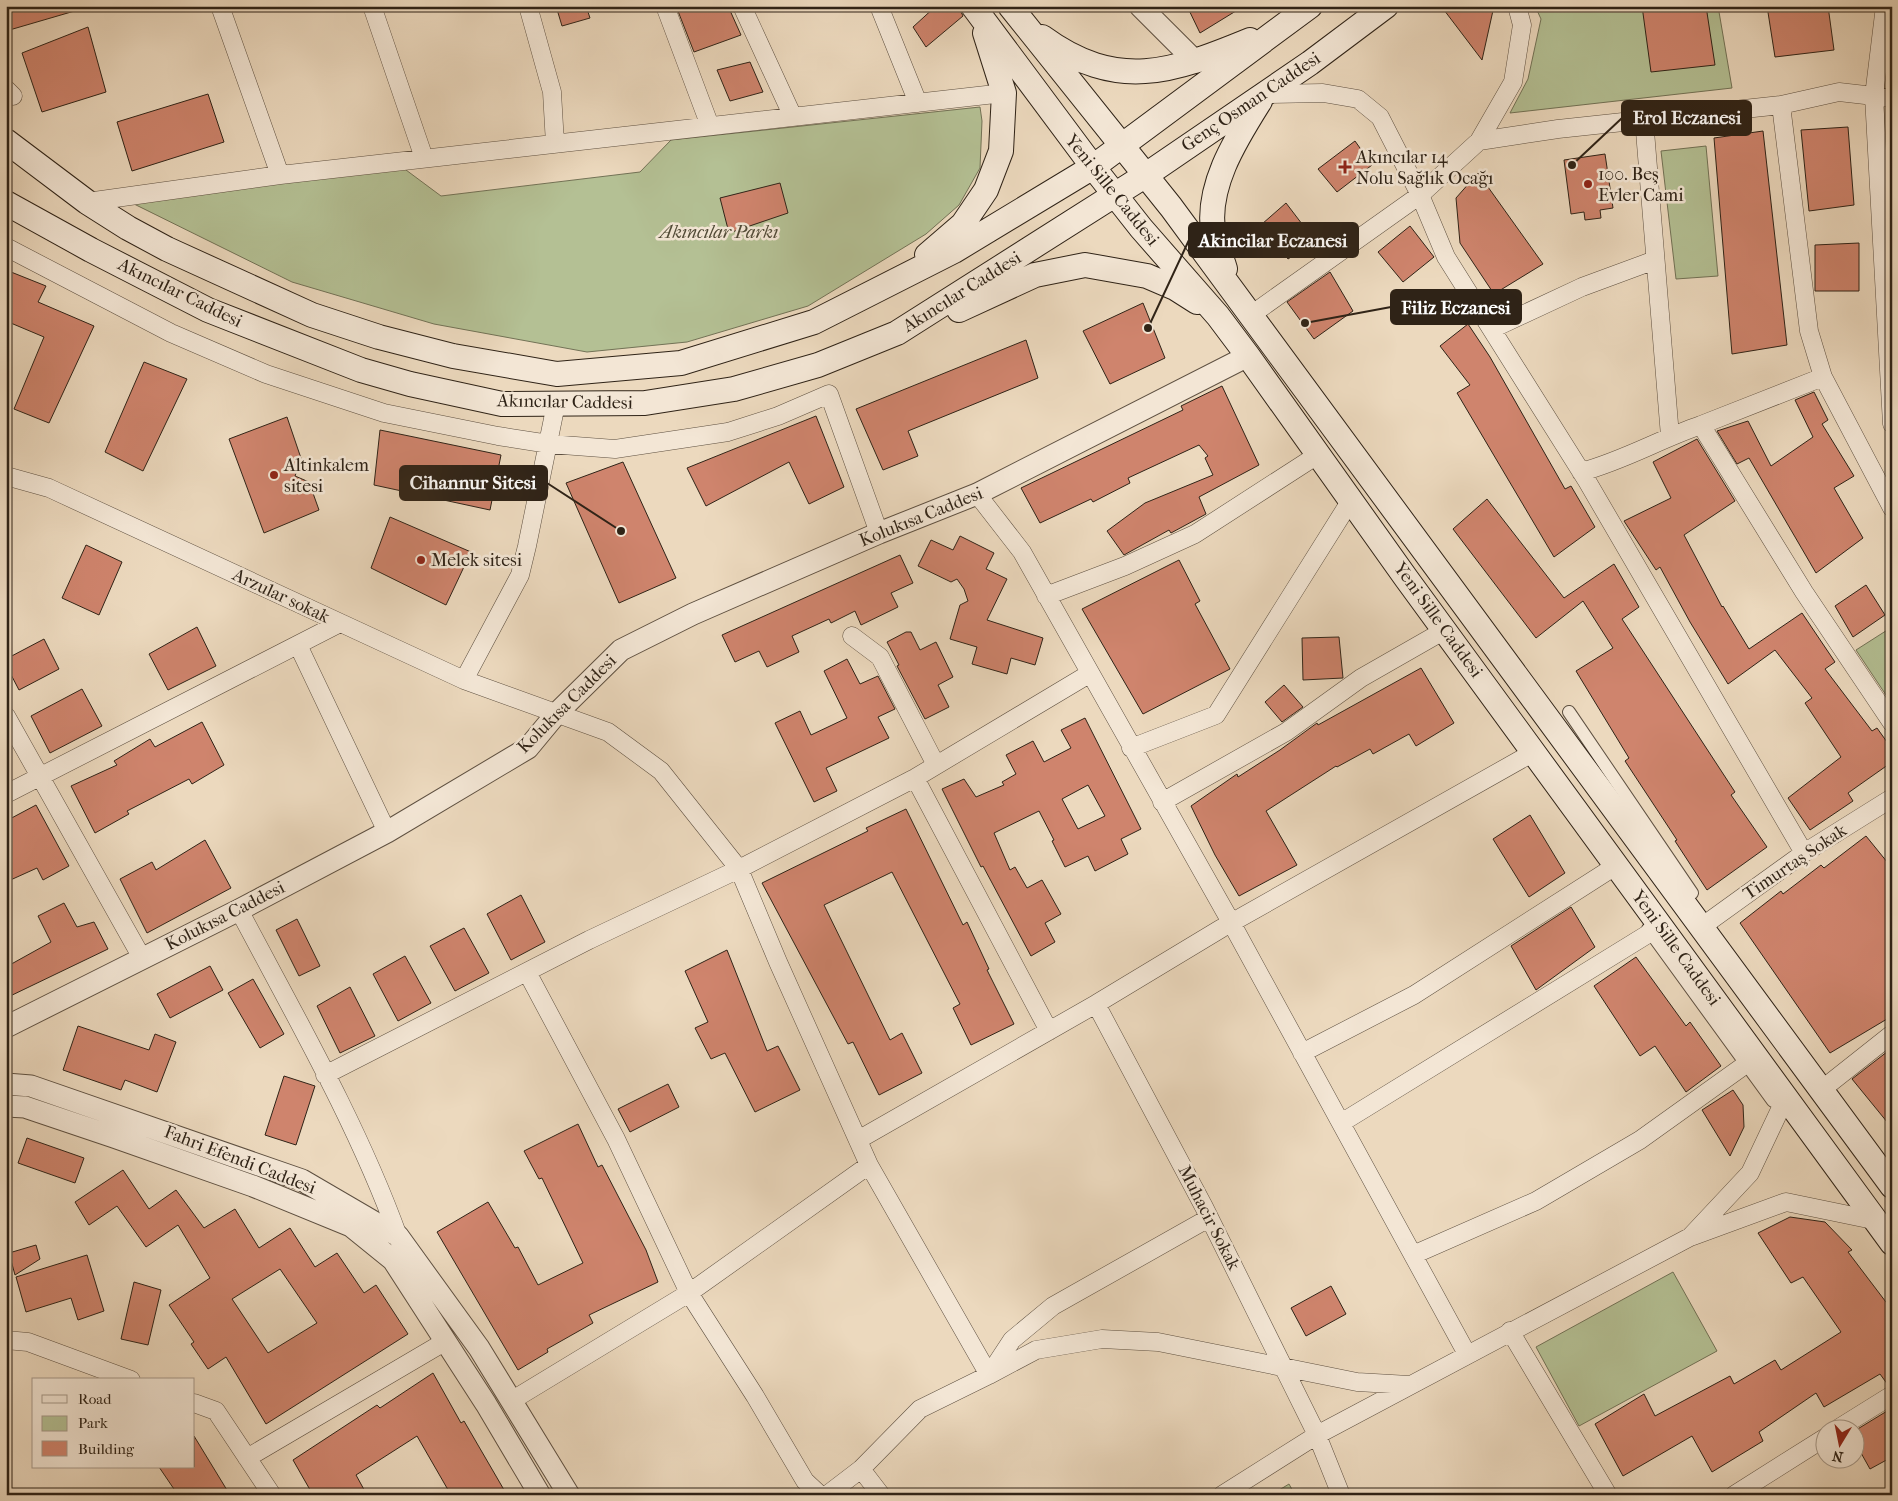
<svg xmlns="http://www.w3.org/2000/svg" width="1898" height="1501" font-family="'IM FELL French Canon',serif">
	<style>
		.green { fill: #b4c094; stroke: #727256 }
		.building { fill: #cf846d; stroke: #2f2317; fill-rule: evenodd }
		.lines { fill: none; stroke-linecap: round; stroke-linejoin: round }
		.pedestrian-casing { stroke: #5e5041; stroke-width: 14 }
		.minor-casing { stroke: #5e5041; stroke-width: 19 }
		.tertiary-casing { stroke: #5e5041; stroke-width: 23 }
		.secondary-casing { stroke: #2f2317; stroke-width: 26 }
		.pedestrian { stroke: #f3e6d5; stroke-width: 12 }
		.minor { stroke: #f3e6d5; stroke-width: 18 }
		.tertiary { stroke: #f3e6d5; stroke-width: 21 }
		.secondary { stroke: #f3e6d5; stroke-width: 24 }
		.poi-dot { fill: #8f2418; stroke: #f3e6d5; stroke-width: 2 }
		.labels { text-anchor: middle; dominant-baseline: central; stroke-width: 5; stroke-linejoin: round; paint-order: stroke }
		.street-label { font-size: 18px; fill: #2f2317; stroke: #f3e6d5 }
		.poi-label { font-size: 18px; fill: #2f2317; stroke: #f3e6d5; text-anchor: start }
		.park-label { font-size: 18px; font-style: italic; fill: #504a36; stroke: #f3e6d5 }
		.leader { fill: none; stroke: #2f2317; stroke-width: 2 }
		.callout-dot { fill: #2f2317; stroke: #f3e6d5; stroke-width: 2 }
		.callout { fill: #2f2317; stroke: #2f2317; stroke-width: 2 }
		.callout-label { font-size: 19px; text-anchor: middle; font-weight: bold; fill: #fff }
	</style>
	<rect width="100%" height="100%" fill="#ecd9be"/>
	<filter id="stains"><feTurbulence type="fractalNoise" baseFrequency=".004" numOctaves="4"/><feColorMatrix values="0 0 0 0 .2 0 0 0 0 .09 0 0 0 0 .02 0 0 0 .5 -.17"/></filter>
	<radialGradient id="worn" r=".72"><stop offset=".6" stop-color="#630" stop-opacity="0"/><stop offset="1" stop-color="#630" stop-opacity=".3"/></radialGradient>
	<path class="green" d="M1535 6H1718L1732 88 1510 113 1528 79 1541 19Z
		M980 107 982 121 980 168 959 205 926 234 808 306 687 342 587 352 434 324 292 282 132 203 402 167 441 196 640 172 671 140Z
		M1706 146 1718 276 1676 279 1661 151Z
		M1892 627V704L1856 650Z
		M1673 1272 1717 1351 1579 1426 1536 1347Z
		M1289 1484 1295 1495H1271Z"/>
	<path class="building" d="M6 6H77L78 10 6 31Z
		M556 6H586L590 18 562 26Z
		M676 6H728L741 35 694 52Z
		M936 6H958L963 16 926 47 913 27Z
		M1187 6H1244L1200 33Z
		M1441 6H1494L1482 60Z
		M1642 6H1706L1715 65 1651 72Z
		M1767 6H1828L1834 50 1775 57Z
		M88 27 106 92 42 112 22 53Z
		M750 62 763 92 730 101 717 70Z
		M208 94 224 142 132 171 117 122Z
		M1848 127 1854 205 1809 211 1801 130Z
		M1763 131 1787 345 1732 354 1714 138Z
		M1355 141 1372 165 1337 192 1318 169Z
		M1605 154 1613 208 1600 210 1601 218 1585 220 1584 212 1571 214 1564 160Z
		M1478 173 1543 264 1494 294 1460 243 1456 198Z
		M780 183 788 213 729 233 720 198Z
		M1286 203 1315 241 1288 259 1262 224Z
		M1410 226 1434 257 1403 282 1378 252Z
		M1859 243V291H1815V245Z
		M6 270 46 286 38 302 94 326 49 423 14 409 44 337 6 321Z
		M1330 272 1353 311 1314 339 1287 302Z
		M1143 303 1165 358 1110 384 1083 331Z
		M1468 324 1490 357 1565 489 1571 486 1595 527 1554 557 1457 393 1470 385 1440 346Z
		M1026 340 1038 378 908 431 918 456 883 470 856 409Z
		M144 362 187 379 143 471 105 452Z
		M1222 386 1259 465 1199 497 1206 514 1171 533 1169 530 1124 555 1107 531 1145 503 1213 475 1205 458 1208 456 1199 445 1128 478 1130 483 1093 502 1091 499 1040 523 1021 488 1183 410 1181 406Z
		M1814 392 1828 420 1822 424 1854 476 1834 488 1863 538 1816 573 1749 458 1737 464 1717 431 1748 421 1771 466 1813 437 1795 400Z
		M816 416 844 487 809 504 789 462 706 506 687 468Z
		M287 417 305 470 298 468 295 476 309 482 319 510 264 533 229 439Z
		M380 430 501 455 490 510 374 485Z
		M1697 439 1735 501 1684 535 1722 607 1723 606 1749 649 1802 613 1835 662 1825 669 1872 731 1877 728 1892 749V762L1848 793 1853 801 1810 830 1788 798 1841 757 1805 703 1812 698 1775 650 1728 684 1690 622 1660 567 1656 570 1624 521 1671 498 1653 462Z
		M623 462 676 578 619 603 566 483Z
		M1487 499 1564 598 1614 564 1639 607 1622 619 1735 792 1731 795 1767 847 1707 890 1675 841 1677 840 1625 761 1629 758 1576 671 1613 648 1583 601 1536 638 1453 529Z
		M390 517 471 552 446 605 371 568Z
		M960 536 994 553 986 569 1007 579 987 620 1043 638 1035 665 1011 658 1007 674 972 664 977 647 950 639 960 605 968 601 964 589 957 579 951 582 918 566 931 540 953 550Z
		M86 545 122 562 99 615 62 598Z
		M900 555 913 583 891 593 898 607 861 625 855 611 831 623 829 619 792 636 799 652 767 667 759 651 735 662 722 635Z
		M1179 560 1200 601 1195 604 1230 669 1143 714 1082 609Z
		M1866 585 1885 615 1853 637 1835 606Z
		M197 627 216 666 168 690 149 654Z
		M906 632H911L920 650 936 642 953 677 938 685 949 707 925 719 897 666 899 665 887 642Z
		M1339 637 1343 678 1303 680 1302 638Z
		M44 639 59 669 19 690 6 665V659Z
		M847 659 860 684 878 676 895 709 878 717 889 738 826 768 837 791 814 802 775 723 800 711 811 735 847 718 824 671Z
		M1421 668 1454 723 1416 746 1409 734 1373 754 1370 749 1337 767 1336 766 1266 811 1297 865 1239 896 1215 855 1191 806 1237 774 1238 777 1280 750 1317 723 1318 725Z
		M1284 685 1303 707 1282 722 1265 702Z
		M82 689 102 726 50 753 31 716Z
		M1085 718 1141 829 1121 839 1128 854 1095 871 1088 856 1065 867 1052 841 1054 840 1039 811 994 833 1010 870 1015 867 1027 888 1042 880 1061 914 1045 923 1055 942 1031 956 983 866 981 867 942 789 964 779 976 797 1004 785 1002 782 1016 774 1006 755 1033 741 1044 762 1071 748 1061 730ZM1088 785 1105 816 1078 829 1062 799Z
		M202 722 224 765 192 784 189 779 127 811 129 814 95 833 71 786 117 765 114 761 150 739 155 747Z
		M36 805 69 866 43 880 37 868 6 882V821Z
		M906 809 963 925 967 922 989 969 987 970 1014 1024 971 1045 953 1008 960 1004 892 872 824 905 890 1040 902 1033 922 1073 879 1095 853 1042 848 1044 762 883 868 831 866 828Z
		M1530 815 1565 873 1529 897 1493 839Z
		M1866 836 1892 868V1016L1830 1053 1740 923 1781 891 1783 894 1821 865 1824 868Z
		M205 840 231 888 147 933 120 879 152 862 156 870Z
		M521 895 545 942 511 960 487 914Z
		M64 903 77 927 94 922 108 949 6 998V967L51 942 38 916Z
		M1571 907 1595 947 1536 990 1511 946Z
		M297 919 320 966 299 976 276 930Z
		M464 928 489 973 455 991 430 946Z
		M727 950 767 1051 778 1046 800 1090 755 1112 725 1053 711 1059 695 1028 708 1022 685 971Z
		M405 956 431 1003 398 1021 373 974Z
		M1636 957 1686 1026 1690 1022 1721 1066 1686 1092 1655 1046 1640 1056 1594 986Z
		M210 966 223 990 170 1018 157 994Z
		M253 979 284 1034 260 1048 228 993Z
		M350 987 375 1036 340 1053 317 1006Z
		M78 1026 149 1050 155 1034 176 1042 157 1092 125 1080 121 1090 63 1070Z
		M1892 1048V1128L1852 1079Z
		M284 1076 315 1086 296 1145 265 1135Z
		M668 1084 679 1107 630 1132 618 1109Z
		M1733 1090 1743 1105 1744 1127 1730 1156 1702 1110Z
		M578 1124 598 1167 602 1165 646 1250 658 1282 589 1315 593 1323 547 1349 548 1352 518 1370 437 1232 488 1202 515 1248 518 1247 538 1285 583 1263 542 1178 539 1179 524 1151Z
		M27 1138 84 1158 75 1183 18 1163Z
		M123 1170 149 1209 176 1190 204 1228 235 1209 259 1248 290 1228 315 1267 337 1253 364 1293 376 1285 408 1334 266 1424 226 1357 208 1369 191 1344 194 1342 169 1305 210 1278 178 1225 146 1247 117 1206 89 1225 75 1202ZM280 1269 317 1323 268 1353 232 1299Z
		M1790 1217 1825 1222 1852 1250 1848 1252 1892 1310V1384L1888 1385 1880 1374 1824 1407 1816 1393 1759 1432 1763 1441 1712 1472 1692 1436 1623 1476 1595 1424 1644 1394 1655 1416 1730 1376 1734 1384 1775 1360 1781 1370 1841 1332 1803 1277 1791 1283 1758 1233Z
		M36 1245 40 1259 15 1275 9 1253Z
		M87 1255 104 1311 78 1320 71 1298 26 1312 16 1277Z
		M134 1282 161 1290 148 1345 121 1339Z
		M1331 1286 1346 1314 1306 1336 1291 1308Z
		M433 1373 461 1423 464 1421 507 1495H451L417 1436 356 1475 367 1495H313L293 1460 377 1405 380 1408Z
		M1892 1408V1457L1870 1469 1856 1444V1430Z
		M194 1436 230 1495H178L159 1467H194Z"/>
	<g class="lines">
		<defs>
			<path id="pedestrian" d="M1569 712 1692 893
				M1648 929 1773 1101"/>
			<path id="minor" d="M220 6 280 175
				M372 6 424 158
				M528 6 552 92 555 144
				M665 6 710 126
				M742 6 793 117
				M879 6 918 103
				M1885 6 1874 96 1892 98
				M6 89 13 96
				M1781 105 1809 331 1823 377
				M1644 119 1670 436
				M1479 141 1513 82 1522 25 1517 6
				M87 202 280 175 1004 93
				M6 247 171 333 266 374 384 413 498 436 549 444 615 449 728 432 778 416 829 394 879 533
				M1251 315 1420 195 1380 117 1358 99 1323 93 1265 94
				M1492 329 1582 287 1655 260
				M1581 472C1623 461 1660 439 1701 425
				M6 476 49 488 464 680 608 732 661 771 739 869 778 962 869 1165 989 1375 1036 1350 1102 1339 1158 1342 1357 1382 1409 1385
				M977 494 1022 552 1232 924 1467 1354
				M1892 508 1823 377 1701 425 1804 592 1892 723
				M1046 596 1125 566 1195 534 1319 454
				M852 636 880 657 936 765
				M298 645 387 832
				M464 680 520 575 527 546 556 404
				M6 716 142 958
				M1131 748 1216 715 1351 500
				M915 778 1049 1031
				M6 794 340 623
				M1162 802 1286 732 1361 678 1445 630
				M1804 853 1587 481 1446 257 1420 195 1479 141 1558 129 1781 105 1839 92 1874 96 1892 424
				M239 910C295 1016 357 1123 398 1236
				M1700 928 1804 853 1892 798
				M527 972 616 1139 689 1293 755 1396 805 1481 820 1495
				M1096 1004 1204 1207 1317 1435 1341 1495
				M1302 1053 1414 995 1617 865
				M325 1075 589 940 739 869 915 778 1089 674
				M1820 1091 1892 1034
				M1341 1123 1661 926
				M858 1140 1096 1004 1222 928 1534 752
				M1693 1236 1786 1202 1873 1220
				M1413 1255 1536 1201 1640 1140 1756 1057
				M1510 1331 1608 1495
				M6 1340 28 1342 131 1380
				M511 1401 689 1293 869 1165
				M194 1403 216 1411 272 1495
				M1839 1428 1892 1395
				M247 1458 446 1341
				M861 1469 881 1495
				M827 1495 861 1469 920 1409 989 1375 1012 1340 1053 1306 1209 1218
				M1222 1495 1317 1435 1690 1237 1750 1173 1785 1099
				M1734 1495 1826 1437"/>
			<path id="tertiary" d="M1140 6 1196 62
				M6 1027 239 910 387 832 528 748 557 713 621 650 693 614 879 533 977 494 1248 356
				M6 1084 31 1086 302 1180 398 1236 479 1348 569 1495
				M6 1106 25 1107 114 1137 253 1186 351 1226 393 1260 486 1404 540 1495"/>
			<path id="secondary" d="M973 6 1093 167 1141 228 1218 316 1248 356 1406 578 1892 1243
				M1010 6 1171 207 1892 1186
				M1042 37C1117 92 1172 72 1250 40
				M6 141 87 202 128 228 167 249 312 315 379 337 453 356 557 374 681 363 814 322 954 251 1093 167 1310 6
				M6 203 91 250 208 310 361 370 410 384 502 404 645 403 734 389 818 365 897 333 1146 175 1310 63 1386 6
				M927 255 963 224 986 190 1001 151 1004 93 985 33
				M1225 269C1222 258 1217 247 1214 236 1204 189 1236 139 1260 101
				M959 310 1035 275 1085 265 1147 276 1175 288 1197 302"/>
		</defs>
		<use href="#pedestrian" class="pedestrian-casing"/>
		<use href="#minor" class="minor-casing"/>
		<use href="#tertiary" class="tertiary-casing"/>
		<use href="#secondary" class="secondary-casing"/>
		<use href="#pedestrian" class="pedestrian"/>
		<use href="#minor" class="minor"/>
		<use href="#tertiary" class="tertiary"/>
		<use href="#secondary" class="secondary"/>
	</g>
	<g class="poi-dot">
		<path d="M1342.5 159.5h5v5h5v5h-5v5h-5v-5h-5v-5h5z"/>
		<circle cx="1588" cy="184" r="5"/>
		<circle cx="274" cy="475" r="5"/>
		<circle cx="421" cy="560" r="5"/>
	</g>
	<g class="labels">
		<g class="street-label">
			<text transform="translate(1251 102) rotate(-34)">Genç Osman Caddesi</text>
			<text transform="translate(1112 190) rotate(51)">Yeni Sille Caddesi</text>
			<text transform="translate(962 292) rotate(-32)">Akıncılar Caddesi</text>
			<text transform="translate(180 293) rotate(26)">Akıncılar Caddesi</text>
			<text transform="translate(565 402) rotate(1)">Akıncılar Caddesi</text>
			<text transform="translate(921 517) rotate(-22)">Kolukısa Caddesi</text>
			<text transform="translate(281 596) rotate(25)">Arzular sokak</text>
			<text transform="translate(1438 620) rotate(54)">Yeni Sille Caddesi</text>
			<text transform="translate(567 704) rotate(-45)">Kolukısa Caddesi</text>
			<text transform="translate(1795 862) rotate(-34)">Timurtaş Sokak</text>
			<text transform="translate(225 916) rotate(-27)">Kolukısa Caddesi</text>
			<text transform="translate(1676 948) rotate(54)">Yeni Sille Caddesi</text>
			<text transform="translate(240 1160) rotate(21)">Fahri Efendi Caddesi</text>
			<text transform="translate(1209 1218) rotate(63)">Muhacir Sokak</text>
		</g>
		<g class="poi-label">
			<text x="1356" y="157">Akıncılar 14<tspan x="1356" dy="21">Nolu Sağlık Ocağı</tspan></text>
			<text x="1598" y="174">100. Beş<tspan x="1598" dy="21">Evler Cami</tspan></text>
			<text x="284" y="465">Altinkalem<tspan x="284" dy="21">sitesi</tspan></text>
			<text x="431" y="560">Melek sitesi</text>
		</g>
		<g class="park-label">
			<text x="719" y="232">Akıncılar Parkı</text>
		</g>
	</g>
	<path class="leader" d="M1572 165L1622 118M1148 328L1189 240M1305 323L1391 307M621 531L547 483"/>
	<g class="callout-dot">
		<circle cx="1572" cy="165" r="5"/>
		<circle cx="1148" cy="328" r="5"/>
		<circle cx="1305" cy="323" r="5"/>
		<circle cx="621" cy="531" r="5"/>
	</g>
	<g class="callout">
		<rect x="1622" y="101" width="129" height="34" rx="5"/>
		<rect x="1189" y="223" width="169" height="34" rx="5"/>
		<rect x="1391" y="290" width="130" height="34" rx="5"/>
		<rect x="400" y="466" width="147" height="34" rx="5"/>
	</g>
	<g class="callout-label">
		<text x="1687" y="124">Erol Eczanesi</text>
		<text x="1273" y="247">Akincilar Eczanesi</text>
		<text x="1456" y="314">Filiz Eczanesi</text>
		<text x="473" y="489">Cihannur Sitesi</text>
	</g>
	<rect width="1898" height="1501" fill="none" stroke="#ecd9be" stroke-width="25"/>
	<rect x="8" y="8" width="1883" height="1486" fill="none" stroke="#2f2317" stroke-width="2.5"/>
	<rect x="12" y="12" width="1873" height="1476" fill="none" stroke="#2f2317"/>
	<rect x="32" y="1378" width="162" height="90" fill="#f3e6d5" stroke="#a59889"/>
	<rect x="42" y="1395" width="25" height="8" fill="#f3e6d5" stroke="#a59889"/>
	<text x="78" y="1404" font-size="15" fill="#2f2317">Road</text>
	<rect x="42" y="1416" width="25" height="15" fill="#b4c094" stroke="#a59889"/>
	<text x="78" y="1428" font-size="15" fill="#2f2317">Park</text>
	<rect x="42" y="1441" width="25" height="15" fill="#cf846d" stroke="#a59889"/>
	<text x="78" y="1454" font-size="15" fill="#2f2317">Building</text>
	<g transform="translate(1840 1444) rotate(190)"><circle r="24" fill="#f3e6d5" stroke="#a59889"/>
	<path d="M0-4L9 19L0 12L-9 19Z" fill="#8f2418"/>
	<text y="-8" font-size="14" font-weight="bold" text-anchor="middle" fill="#2f2317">N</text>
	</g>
	<rect width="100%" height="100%" filter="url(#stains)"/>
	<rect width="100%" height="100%" fill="url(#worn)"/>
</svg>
